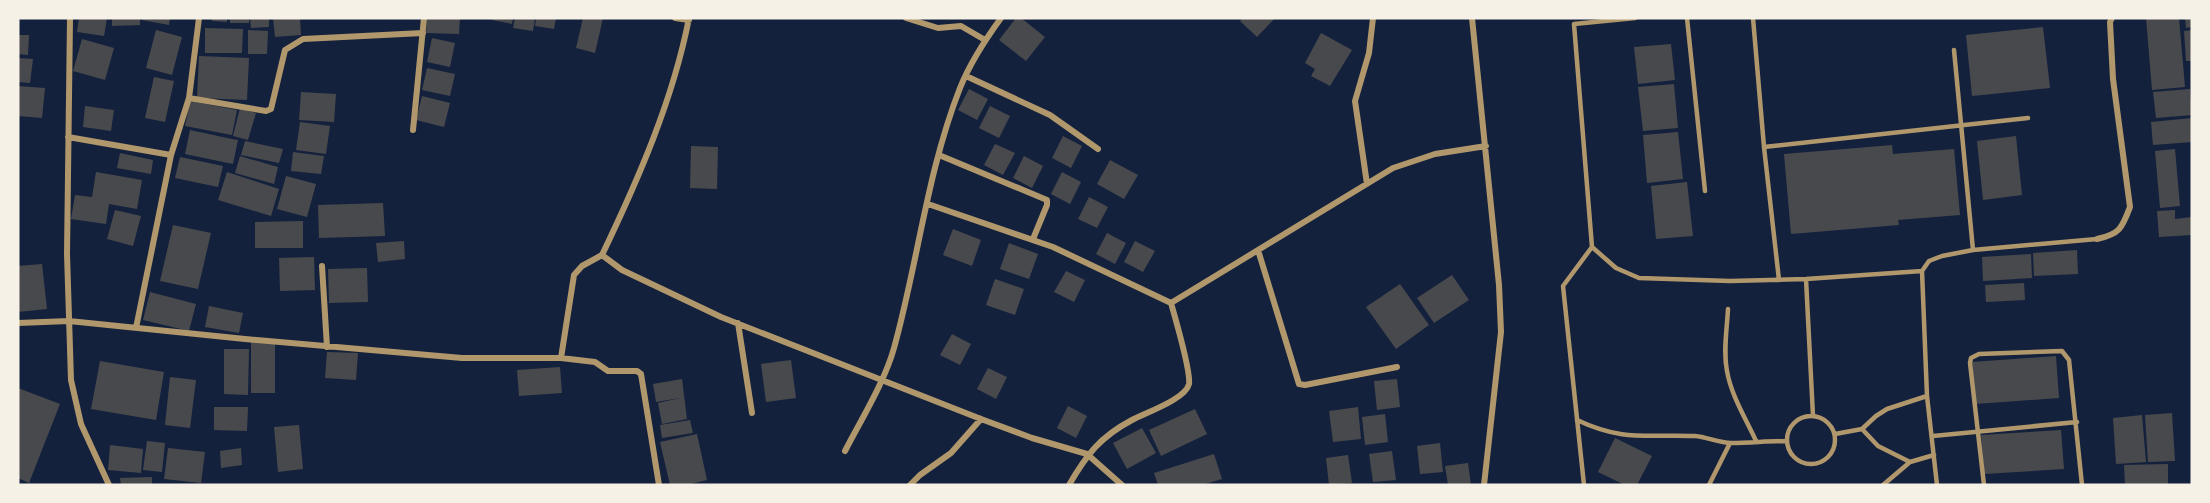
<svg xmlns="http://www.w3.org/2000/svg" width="2210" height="503" font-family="'PT Serif',serif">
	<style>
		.building { fill: #48494c }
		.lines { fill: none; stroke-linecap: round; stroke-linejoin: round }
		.service { stroke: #b1986c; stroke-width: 4.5 }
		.minor { stroke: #b1986c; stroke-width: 6 }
	</style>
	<rect width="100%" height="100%" fill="#14213d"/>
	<path class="building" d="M79 18H107L104 36 77 32Z
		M112 18H140V25L112 26Z
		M142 18H170L169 25 142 20Z
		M212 18H227V22L212 21Z
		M230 18H249V23H230Z
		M250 18H269V27L251 28Z
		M273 18H300L301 35 275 37Z
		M427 18H460L459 34 426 33Z
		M492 18H513L512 24 492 20Z
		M515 18H535L533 31 513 28Z
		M536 18H556L554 29 535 26Z
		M583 18H603L595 53 576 48Z
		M1016 18H1021L1045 37 1026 61 999 40Z
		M1243 18H1275L1257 37 1240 21Z
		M2146 18H2179L2185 87 2152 90Z
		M2185 18H2192V27L2186 28Z
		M2043 27 2050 88 1972 96 1966 35Z
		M205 28 243 29 242 53H205Z
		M156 30 182 37 172 75 146 68Z
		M248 30 268 31 267 54H248Z
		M2192 30V61H2186L2184 31Z
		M1321 33 1352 50 1330 86 1311 76 1315 69 1305 63Z
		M18 35H29L28 55 18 54Z
		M432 38 455 43 450 67 427 62Z
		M82 39 114 48 105 80 73 71Z
		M1671 44 1675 80 1638 84 1634 47Z
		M199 56 249 58 247 100 197 98Z
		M18 58 33 59 30 83 18 82Z
		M427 68 455 74 450 96 422 90Z
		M154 77 174 81 165 122 145 118Z
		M1674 84 1678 128 1643 131 1638 87Z
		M18 86 45 88 42 118 18 116Z
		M969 89 988 99 977 120 958 110Z
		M2190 89 2192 115 2156 118 2153 92Z
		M301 92 336 94 334 122 299 120Z
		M422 96 450 103 444 127 416 120Z
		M190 101 237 110 232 135 185 126Z
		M85 106 114 110 111 131 83 127Z
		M990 106 1010 116 999 138 979 128Z
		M240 108 256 113 248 140 233 136Z
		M2192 118V142L2153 145 2151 122Z
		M300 122 330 126 326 154 296 150Z
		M190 130 232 139V141V139L238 140 233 164 185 154Z
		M1678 132 1683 179 1647 183 1643 135Z
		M1063 136 1082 146 1071 168 1052 158Z
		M2016 136 2022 195 1983 200 1977 141Z
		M245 141 283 149 279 163 241 155Z
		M995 144 1015 153 1003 175 984 165Z
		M1892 145 1893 154 1954 149 1960 215 1898 220 1899 225 1791 234 1784 154Z
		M691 146 718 147 717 189 690 188Z
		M2175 149 2180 206 2160 208 2155 151Z
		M293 152 324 156 321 174 291 171Z
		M120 153 153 160 151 174 117 168Z
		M240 156 278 167 274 184 235 173Z
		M1024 156 1043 166 1032 188 1013 178Z
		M180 157 223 166 218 187 175 178Z
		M1110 160 1138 175 1124 199 1097 184Z
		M96 172 142 180 137 209 109 204 106 224 71 219 75 195 92 197Z
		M227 172 279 189 271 216 218 200Z
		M1062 172 1081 182 1070 204 1051 194Z
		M286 176 316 184 307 217 277 209Z
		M1687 182 1693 236 1656 239 1651 186Z
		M1089 197 1108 207 1097 228 1078 219Z
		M383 203 385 236 319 238 318 205Z
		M115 210 141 216 133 246 107 239Z
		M2175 210V219L2192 217V235L2159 237 2157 211Z
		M303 221V248H255V222Z
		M173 225 211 233 198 289 160 281Z
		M953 229 981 240 972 266 943 255Z
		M1107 233 1126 243 1115 264 1096 254Z
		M404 241 405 259 378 262 376 243Z
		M1135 241 1155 251 1143 272 1124 262Z
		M1009 243 1038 254 1029 279 1000 269Z
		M2077 250 2078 274 2034 276 2033 253Z
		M2031 254 2032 278 1983 281 1982 257Z
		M314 257 315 290 280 291 279 258Z
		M42 264 47 309 18 312V266Z
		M367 268 368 302 329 303 328 269Z
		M1066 271 1085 280 1074 302 1054 292Z
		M1452 275 1469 300 1434 323 1417 298Z
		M995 279 1024 289 1015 315 986 305Z
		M2024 283 2025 300 1986 302 1985 285Z
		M1400 284 1429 325 1396 349 1366 307Z
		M150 292 196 304 189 331 143 320Z
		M209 306 243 313 239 333 205 327Z
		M952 334 971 344 960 365 940 355Z
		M251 342H275V393H251Z
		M224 349H249L248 395 224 394Z
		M327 352 358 353 356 380 325 378Z
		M2056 356 2059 398 1975 404 1972 362Z
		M791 360 796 398 766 402 761 364Z
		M100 361 164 372 156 420 91 409Z
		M560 367 562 393 519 396 517 370Z
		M988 368 1007 377 996 399 977 389Z
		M170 377 196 380 190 428 165 425Z
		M682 379 687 419 662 424 658 403 680 398 656 402 653 384Z
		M1397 379 1400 407 1377 410 1374 381Z
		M18 388 60 404 29 483 18 478Z
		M1068 406 1087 416 1076 438 1057 428Z
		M214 407H248L247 431 214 430Z
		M1358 407 1361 439 1333 442 1329 411Z
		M1195 409 1207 434 1161 456 1149 430Z
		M2172 413 2175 461 2148 462 2145 415Z
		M1385 414 1388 442 1365 445 1362 417Z
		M2142 415 2146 462 2116 464 2113 418Z
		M690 420 693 433 662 438 660 425Z
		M299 425 303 469 278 472 274 427Z
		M1142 428 1156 453 1127 469 1113 443Z
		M2061 430 2064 469 1984 474 1981 435Z
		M697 434 707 480 686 485H670L660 442Z
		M1615 438 1652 456 1637 485H1625L1598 472Z
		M147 441 165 443 162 472 143 470Z
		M1440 443 1443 472 1420 474 1417 446Z
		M110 445 143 449 141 473 108 470Z
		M168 448 205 452 201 483 164 479Z
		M241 448 242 465 221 468 220 451Z
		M1392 451 1396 480 1373 482 1369 454Z
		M1214 454 1222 479 1202 485H1158L1154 473Z
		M1348 455 1352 483 1329 485 1326 458Z
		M1468 463 1471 485H1448L1445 466Z
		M2168 464V485H2125L2124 465Z
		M152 477V485H121L120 478Z"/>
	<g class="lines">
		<path class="service" d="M1635 18 1574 24 1592 247 1616 268 1639 278 1730 281 1806 279 1922 271 1929 261 1942 256 1973 250 2097 239
			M1687 18 1705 191
			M1753 18 1764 147 1779 280
			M1954 50 1973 250
			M1764 147 2028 118
			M1922 271 1927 396 1937 485
			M1806 279 1813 416
			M1728 309C1727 329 1723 351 1727 371 1731 395 1746 419 1756 441
			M1787 440a24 24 0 1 1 48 0a24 24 0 1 1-48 0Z
			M1577 420C1623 442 1648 434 1695 436 1707 437 1719 443 1731 443 1750 443 1768 441 1787 441
			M1862 429 1878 446 1910 462
			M1835 434 1862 429 1876 416 1887 409 1927 396
			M1933 436 2077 422
			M1584 485 1563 286 1592 247
			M1709 485 1730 443
			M1883 485 1910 462 1934 455
			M1984 485 1970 363 1971 358 1979 354 2062 351 2069 360 2082 485"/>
		<path class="minor" d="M70 18 67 254 71 380 81 424 109 485
			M675 18 689 20
			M689 18C673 100 638 180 602 255L622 270 721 317 981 419 1032 438 1087 454 1122 485
			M906 18 938 28 961 26 985 40
			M1472 18 1499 285 1501 332 1484 485
			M966 76 1050 115 1098 149
			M189 98 266 111 271 109 285 50 303 39 423 33
			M413 130 424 18
			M68 137 171 155
			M939 155 1047 200V205L1033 239
			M1367 184 1355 101 1369 53 1373 18
			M928 204 1053 247 1171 303 1393 168 1435 154 1486 146
			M2097 239C2120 234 2122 228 2130 207L2113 79 2110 22 2112 18
			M1258 250 1299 384 1305 385 1397 367
			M322 266 327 347
			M18 323 69 321 245 339 462 358H561L574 275 582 266 602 255
			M738 323 752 413
			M136 328 171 155 189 98 199 18
			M561 358 595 362 608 371H637L641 374 659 485
			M845 451C861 420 885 381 894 348 918 262 927 172 960 88 970 63 985 40 1001 18
			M910 485 920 475 951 453 981 419
			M1069 485C1087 454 1100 437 1132 420 1145 413 1186 399 1189 384 1191 372 1175 317 1171 303"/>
	</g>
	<rect width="2210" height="503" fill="none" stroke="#f6f1e7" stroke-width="39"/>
</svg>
